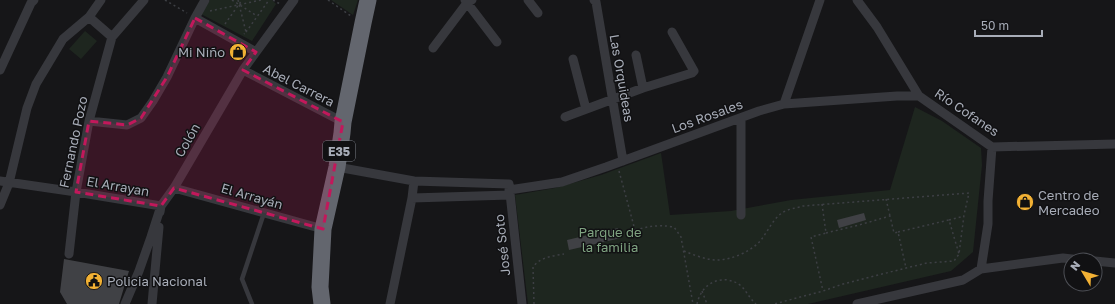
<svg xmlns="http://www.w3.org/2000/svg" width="1115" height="304" font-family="'Golos Text',sans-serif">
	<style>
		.green { fill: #1e261f }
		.building { fill: #404145 }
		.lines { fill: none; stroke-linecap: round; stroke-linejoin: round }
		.path { stroke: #3d3f44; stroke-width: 1.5; stroke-dasharray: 2 3; stroke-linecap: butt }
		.lane { stroke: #37383d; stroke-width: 4.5 }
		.street { stroke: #37383d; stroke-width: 9 }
		.highway { stroke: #63666e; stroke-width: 17 }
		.marked { fill: #c2185b; fill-opacity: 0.2; stroke: #c2185b; stroke-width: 3; stroke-dasharray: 8 5; stroke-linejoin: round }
		.labels { text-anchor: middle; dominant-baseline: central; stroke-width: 3; stroke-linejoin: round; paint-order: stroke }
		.shield { fill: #111113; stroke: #7b7e86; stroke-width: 1 }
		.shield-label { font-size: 12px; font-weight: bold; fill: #a8adb8 }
		.poi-label { font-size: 13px; fill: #a8adb8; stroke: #111113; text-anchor: start }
		.street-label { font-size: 13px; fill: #a8adb8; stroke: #111113 }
		.park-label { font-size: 13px; fill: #7fa381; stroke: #111113 }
	</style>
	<rect width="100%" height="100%" fill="#161618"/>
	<path class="green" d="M210 0H272L276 4 252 41 201 14Z
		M331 0H358L353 15Z
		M85 31 97 41 81 59 69 49Z
		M915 107 942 121 981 148 982 165 973 252 951 271 808 304H528L515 195 555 188 601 175 661 153 670 215 731 211 791 200 890 190Z"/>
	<path class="building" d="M864 213 866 220 839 228 837 220Z
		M618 228 621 238 569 250 567 240Z
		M64 259 129 271 119 304H67L60 292Z"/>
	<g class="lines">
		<path class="path" d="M165 0 187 13
			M232 0 257 16
			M238 0 246 32 244 34
			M273 0 280 4
			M328 0 351 16
			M210 11 261 0
			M225 24 242 0
			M246 32 269 0
			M619 171 635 230
			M886 199 890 216
			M822 204 826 233 811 237 823 291
			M949 220 964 216
			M898 232 949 220 959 254
			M626 233C644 227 656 224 674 227L681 237 693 304
			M826 233 859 225 890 216 894 233 898 232 906 268
			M684 251C694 255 706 260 717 260 732 260 752 251 761 240 768 231 773 219 782 213 787 209 797 208 803 206L969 193 964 215 959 254 954 261 927 263 906 268 843 284 823 291 774 304
			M702 291 707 304
			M534 304 533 267C540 257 553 256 564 254
			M697 304C700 289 712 278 728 280 732 281 736 282 740 285 746 290 749 298 756 304"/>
		<path class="lane" d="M252 304 242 279 264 213"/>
		<path class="street" d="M465 0 497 42
			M528 0 538 13
			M594 0 596 2 623 161
			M857 0 877 27 919 96 992 147 1115 144
			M195 18 256 52
			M112 37 144 0
			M433 48 467 3 472 0
			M636 55 643 88
			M573 59 586 109
			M0 70 31 3 34 0
			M243 70 343 122
			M784 104 820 0
			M565 117 643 88 692 73 694 71 672 32
			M89 121 127 125 141 118 153 101 167 77 195 18 205 0
			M337 167 414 181 509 184 522 304
			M0 181 76 192 161 206 160 212
			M174 188 323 229
			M509 190 562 182 606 167 759 111 784 104 897 96H919
			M412 198 510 195
			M0 205 9 183 27 108 36 84 63 39 89 17 101 0
			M741 215V118
			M69 254 76 192 89 121 112 37 89 17
			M1095 261 1115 263
			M981 269 988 224V201L992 147
			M125 304 139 271 151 237 161 206 174 188 243 70 294 0
			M152 304 159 227
			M390 304 412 198 414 181
			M857 304 963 280 981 269 1063 258 1081 260"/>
		<path class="highway" d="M322 304 320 287 323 229 337 167 342 133 343 122 363 23 368 0"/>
	</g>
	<path class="marked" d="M195 18 256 52 243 70 343 122 323 229 174 188 161 206 76 192 89 121 127 125 141 118 167 77Z"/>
	<defs>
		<symbol id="shop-disc" viewBox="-11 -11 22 22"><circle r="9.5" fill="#f2b134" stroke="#111113"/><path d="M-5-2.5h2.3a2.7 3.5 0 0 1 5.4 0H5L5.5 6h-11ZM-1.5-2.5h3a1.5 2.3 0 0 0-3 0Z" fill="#111"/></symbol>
		<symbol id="civic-disc" viewBox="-11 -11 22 22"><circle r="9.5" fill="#f2b134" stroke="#111113"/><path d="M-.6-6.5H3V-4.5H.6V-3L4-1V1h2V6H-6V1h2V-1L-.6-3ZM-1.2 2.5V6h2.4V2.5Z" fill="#111"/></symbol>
	</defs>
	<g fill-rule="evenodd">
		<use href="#shop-disc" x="228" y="42" width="20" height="20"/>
		<use href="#shop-disc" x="1015" y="192" width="20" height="20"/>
		<use href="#civic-disc" x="84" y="271" width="20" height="20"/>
	</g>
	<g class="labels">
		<rect class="shield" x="323" y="141" width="32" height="20" rx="3"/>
		<g class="shield-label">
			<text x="339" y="151">E35</text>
		</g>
		<g class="poi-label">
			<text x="225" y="52" text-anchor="end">Mi Niño</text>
			<text x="1038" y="195">Centro de<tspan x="1038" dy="15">Mercadeo</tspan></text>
			<text x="107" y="281">Policia Nacional</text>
		</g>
		<g class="street-label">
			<text transform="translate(622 78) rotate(80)">Las Orquideas</text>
			<text transform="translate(299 85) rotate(27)">Abel Carrera</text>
			<text transform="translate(967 112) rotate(34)">Río Cofanes</text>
			<text transform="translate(707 116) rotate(-20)">Los Rosales</text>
			<text transform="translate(187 140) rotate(-60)">Colón</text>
			<text transform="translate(73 142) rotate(-78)">Fernando Pozo</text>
			<text transform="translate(118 186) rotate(10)">El Arrayan</text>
			<text transform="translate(252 196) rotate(16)">El Arrayán</text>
			<text transform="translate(502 245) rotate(-96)">José Soto</text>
		</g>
		<g class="park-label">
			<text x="610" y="232">Parque de<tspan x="610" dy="15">la familia</tspan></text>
		</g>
	</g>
	<g transform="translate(1083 272) rotate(308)"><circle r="19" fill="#111113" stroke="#4d4f55"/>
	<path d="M0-3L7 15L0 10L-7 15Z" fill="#f2b134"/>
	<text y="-6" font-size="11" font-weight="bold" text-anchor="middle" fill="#a8adb8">N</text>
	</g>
	<path d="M975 30v6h67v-6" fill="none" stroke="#a8adb8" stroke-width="2"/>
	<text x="981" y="30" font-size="12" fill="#a8adb8" stroke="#111113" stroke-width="3" paint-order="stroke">50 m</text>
</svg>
